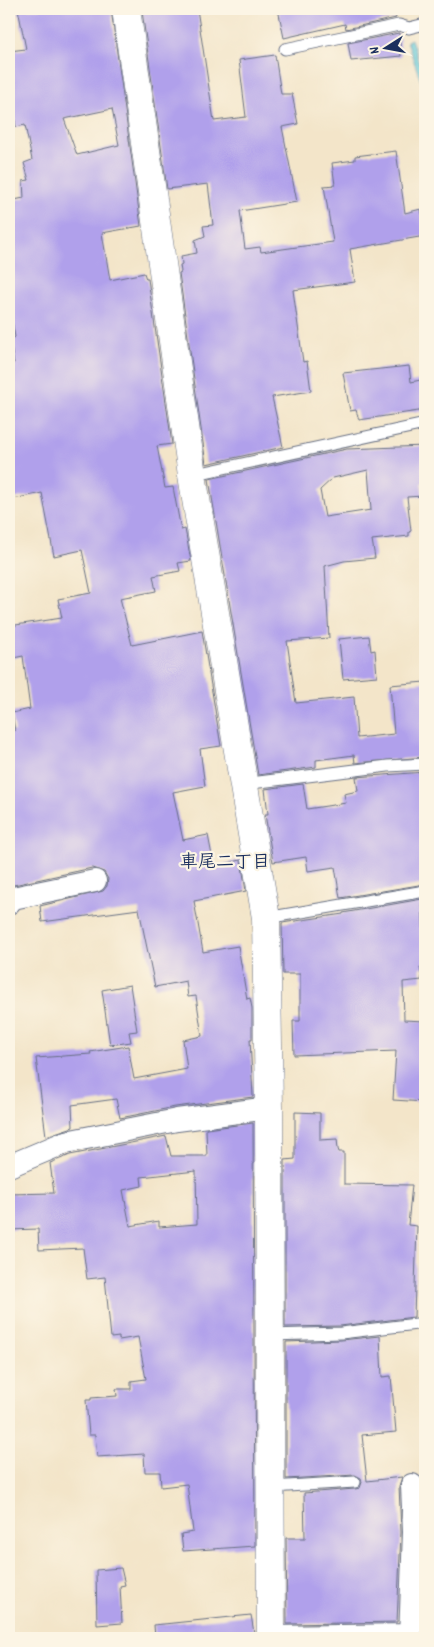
<svg xmlns="http://www.w3.org/2000/svg" width="434" height="1647" font-family="Dekko,'Klee One',sans-serif">
	<style>
		.water { fill: #5dc8d7; stroke: #3c7c9a }
		.building { fill: #b0a0eb; fill-rule: evenodd }
		.lines { fill: none; stroke-linecap: round; stroke-linejoin: round }
		.lane-casing { stroke: #676f83; stroke-width: 13 }
		.street-casing { stroke: #676f83; stroke-width: 24 }
		.secondary-casing { stroke: #676f83; stroke-width: 29 }
		.lane { stroke: #fff; stroke-width: 11 }
		.street { stroke: #fff; stroke-width: 22 }
		.secondary { stroke: #fff; stroke-width: 28 }
		.labels { text-anchor: middle; dominant-baseline: central; stroke-width: 4.5; stroke-linejoin: round; paint-order: stroke }
		.neighbourhood-label { font-size: 18px; font-weight: bold; fill: #1b2f5e; stroke: #fcf5e5 }
	</style>
	<rect width="100%" height="100%" fill="#fcf5e5"/>
	<filter id="ink" filterUnits="userSpaceOnUse"><feTurbulence type="fractalNoise" baseFrequency=".02" numOctaves="2"/><feDisplacementMap in="SourceGraphic" scale="10" xChannelSelector="R" yChannelSelector="G"/><feConvolveMatrix kernelMatrix="1 2 1 2 8 2 1 2 1" color-interpolation-filters="sRGB"/></filter>
	<filter id="wash" filterUnits="userSpaceOnUse"><feTurbulence type="fractalNoise" baseFrequency=".0096" numOctaves="4" result="noise"/><feDisplacementMap in="SourceGraphic" scale="20" xChannelSelector="R" yChannelSelector="G"/><feGaussianBlur stdDeviation="1.12" result="paint"/><feColorMatrix in="noise" values="0 0 0 0 0 0 0 0 0 0 0 0 0 0 0 0 0 1.4 0 .05"/><feComposite in="paint" operator="in"/></filter>
	<g filter="url(#wash)">
		<rect width="100%" height="100%" fill="#f3e5c9"/>
		<path class="water" d="M411 39 425 80V93L407 41Z"/>
		<g id="blocks">
			<path class="building" d="M18 9H111L141 226 102 233 110 280 144 273 146 279H148L172 444 157 446 165 488 173 487 181 530 185 529 191 561 178 563 180 571 153 576 156 591 120 598 132 645 202 631 221 746 200 749 205 786 173 792 183 840 208 835 214 866 241 860 246 891 194 901 203 952 238 946 247 999 250 998 252 1008V1039H250L253 1097 175 1107 120 1118 116 1099 72 1105 73 1127 46 1136 36 1058 91 1054 90 1052 128 1046 134 1079 187 1069 183 1040 202 1036 196 996 188 997 186 981 155 987 139 909 42 922 40 906 103 891 107 886 108 879 104 872 92 868 9 886V732L15 731 12 713 30 709 23 656 9 659V626L62 618 58 599 91 593 82 550 54 556 42 493 13 499 12 496 9 497V410L12 409 9 364 14 363 10 341 15 337 9 304V201L24 198 23 181 29 180 24 163 32 160 25 125 16 127 9 86V51L26 49ZM112 109 119 145 77 155 64 119Z
				M158 9H197L214 121 246 117 239 60 275 55 281 94H292L298 124 282 127 297 202 240 211 245 249 260 247 261 252 333 242 324 186 335 185 332 163 355 160V156L396 151 405 213 421 209 422 214 425 213V236L350 249 355 282 293 290 303 362 307 361 311 391 272 397 283 447 206 464 179 273 181 272 180 265 182 264 181 256 197 253 195 240 205 236 203 226 213 225 208 184 167 189 142 11Z
				M278 9H394L396 18 346 29 345 24 284 38Z
				M399 33 401 56 351 61 348 43Z
				M409 366 411 382 425 379V410L359 420 356 410 350 411 343 373Z
				M425 446V482L421 483 423 496 407 497 411 531 409 532V536L372 540 375 558 344 561 325 566 329 638 287 641 296 703 354 697 357 738 394 734 390 685 425 682V757L355 763 354 755 316 760V767L258 775 209 479 347 449ZM368 470 371 510 325 517 320 490 333 478Z
				M369 636 371 651 375 650 377 676 343 679 339 639Z
				M425 772V884L340 898 335 867 308 871 306 857 273 862 265 814H268L265 789 303 784 307 809 346 803 344 794 358 791 356 777Z
				M422 899 425 967H420L422 980 403 982 404 1020 425 1021V1102L393 1100 396 1051 294 1055 293 1021H300V974H283L282 923 343 914V913Z
				M130 985 137 1031 129 1032 131 1042 110 1045 102 990Z
				M295 1112 320 1113V1140L337 1139 338 1149 339 1152H344V1184L412 1185 408 1225 417 1226 414 1317 340 1326 285 1327V1160L295 1159Z
				M253 1123 255 1546 183 1551 181 1534 193 1532 187 1484 161 1487 160 1472H145L144 1454 97 1457 95 1435H89L86 1400H91V1398L117 1396 116 1389H131V1381L146 1379 138 1337 119 1340V1337L111 1338 105 1277 87 1279 83 1248 39 1250 38 1229 9 1230V1194L54 1193 50 1163 70 1155 166 1136 171 1156H207L206 1129ZM196 1171 197 1224 159 1227V1221L130 1226 123 1190 142 1186 141 1177Z
				M380 1336 382 1377 391 1376 396 1432 362 1435 367 1481 402 1477 399 1486 401 1532 397 1622 287 1624 286 1538H305L304 1493 355 1489 360 1488 362 1482 361 1478 355 1475 286 1479V1342L341 1340Z
				M121 1568 125 1585 120 1586 122 1623 97 1625 96 1570Z
				M251 1615 254 1633H250L251 1638H155L154 1625Z"/>
		</g>
	</g>
	<g filter="url(#ink)">
		<use href="#blocks" fill-opacity="0" stroke="#676f83" stroke-width="1"/>
		<g class="lines">
			<defs>
				<path id="lane" d="M285 49 399 25 409 28 425 24
					M192 475 425 424
					M243 784 388 766 425 764
					M266 918 425 891
					M270 1335 341 1333 425 1323
					M271 1487 355 1482"/>
				<path id="street" d="M9 903 13 898 95 881
					M9 1166 66 1142 177 1120 269 1108
					M271 1637 410 1635
					M410 1638 414 1532 412 1485"/>
				<path id="secondary" d="M126 9 192 475 266 918 269 1108 271 1638"/>
			</defs>
			<use href="#lane" class="lane-casing"/>
			<use href="#street" class="street-casing"/>
			<use href="#secondary" class="secondary-casing"/>
			<use href="#lane" class="lane"/>
			<use href="#street" class="street"/>
			<use href="#secondary" class="secondary"/>
		</g>
	</g>
	<g class="labels">
		<g class="neighbourhood-label">
			<text x="225" y="863">車尾二丁目</text>
		</g>
	</g>
	<rect width="434" height="1647" fill="none" stroke="#fcf5e5" stroke-width="30"/>
	<g transform="translate(386 48) rotate(259)" stroke="#fcf5e5" stroke-width="4" paint-order="stroke">
	<path d="M0-4L9 19L0 12L-9 19Z" fill="#1b2f5e"/>
	<text y="-8" font-size="14" font-weight="bold" text-anchor="middle" fill="#1b2f5e">N</text>
	</g>
</svg>
